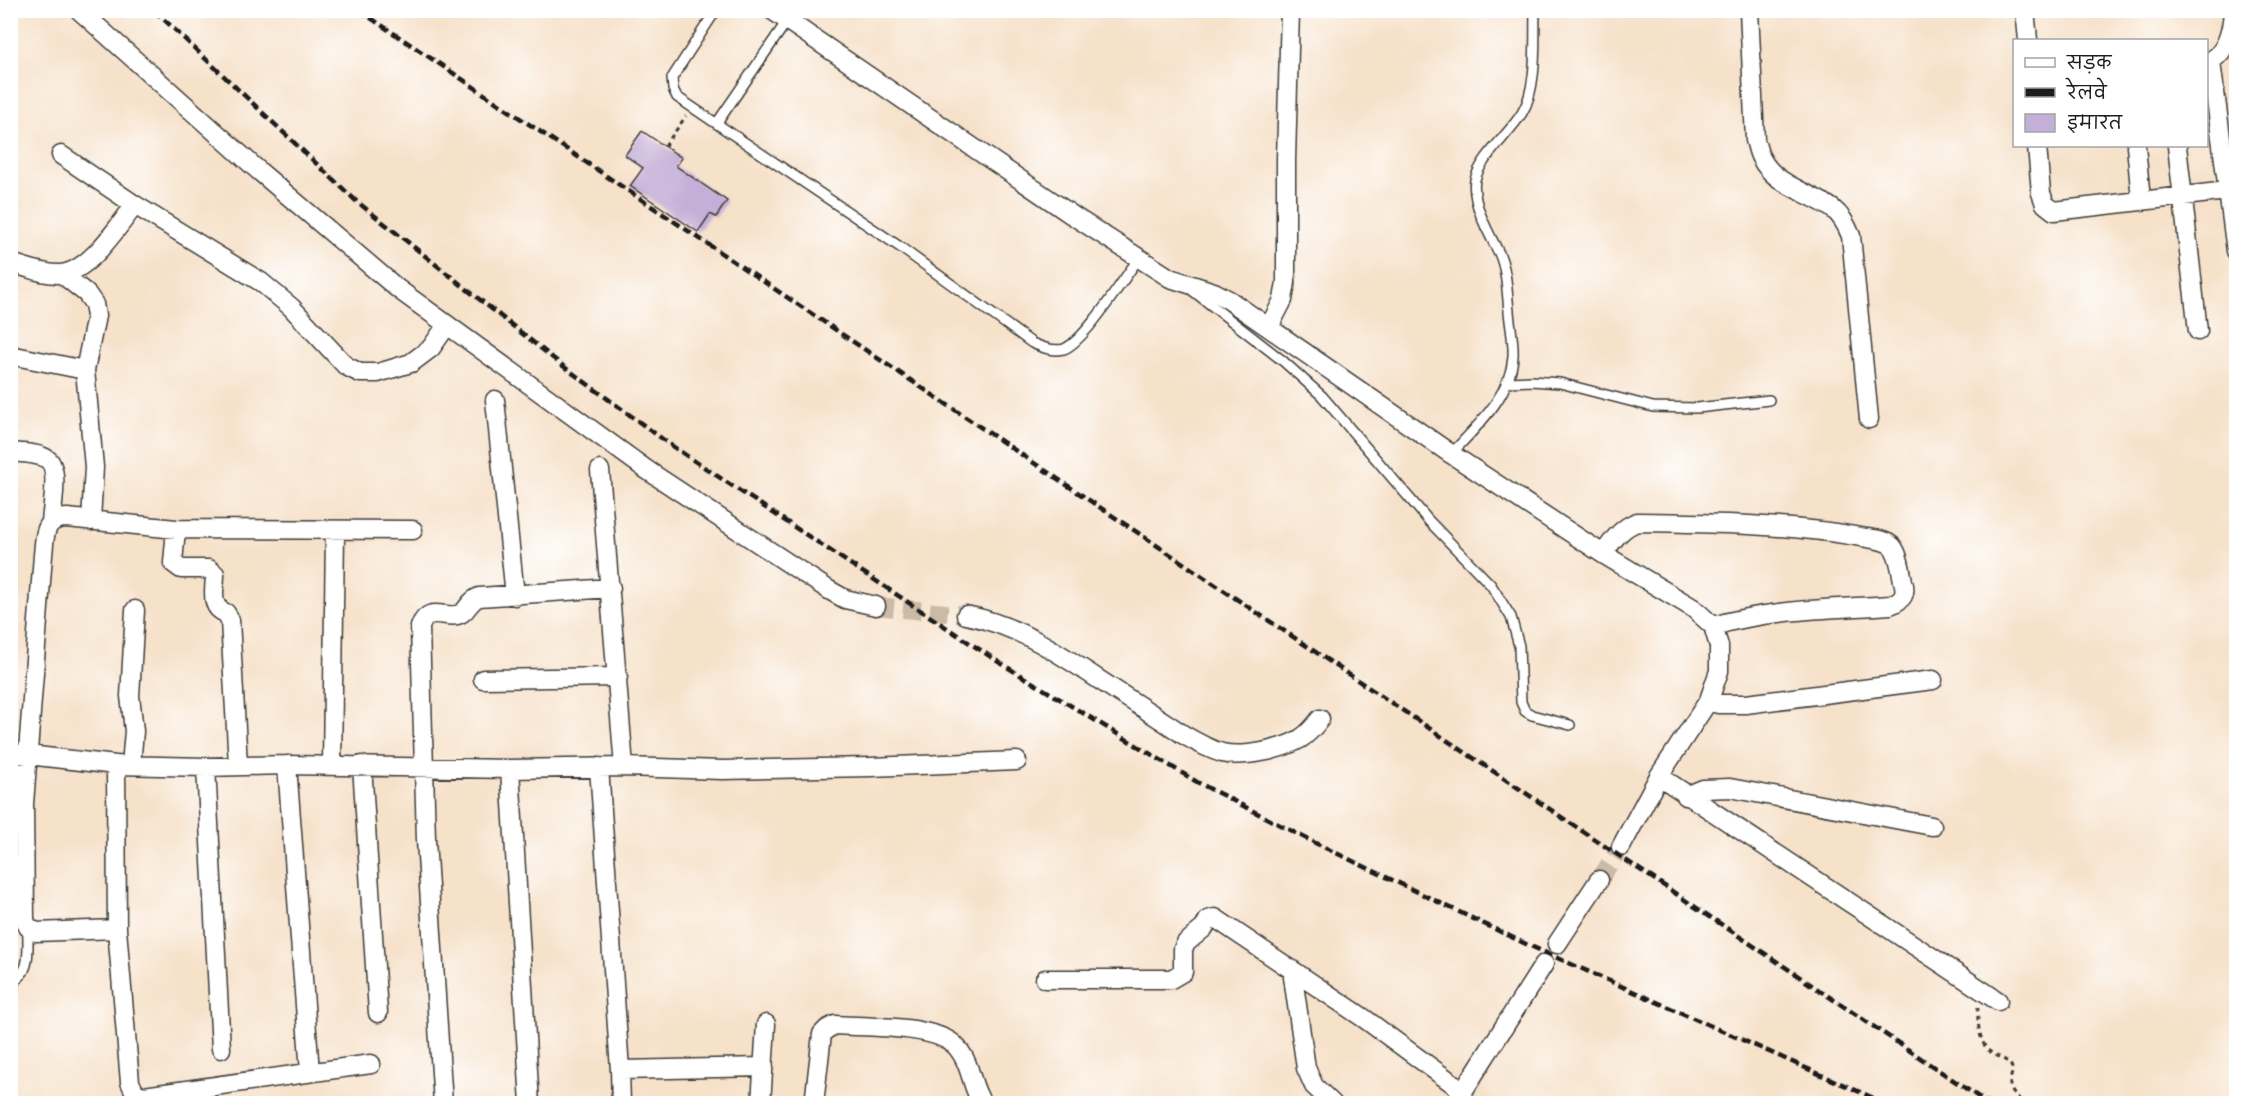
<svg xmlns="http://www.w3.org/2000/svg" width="2247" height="1114" font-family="'Gochi Hand','Playpen Sans Deva',sans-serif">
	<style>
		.building { fill: #c4afd8 }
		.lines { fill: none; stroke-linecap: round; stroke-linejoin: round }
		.minor-tunnel { stroke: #cabaa6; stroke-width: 18; stroke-dasharray: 18 9; stroke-linecap: butt }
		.service-casing { stroke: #3d3a36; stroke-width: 12 }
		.minor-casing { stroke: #3d3a36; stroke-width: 21 }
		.path { stroke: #3d3a36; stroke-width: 3; stroke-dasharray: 4.5 4.5; stroke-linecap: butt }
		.service { stroke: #fff; stroke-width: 9 }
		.minor { stroke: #fff; stroke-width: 18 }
		.rail { stroke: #1c1c1c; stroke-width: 4.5; stroke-dasharray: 9 4.5; stroke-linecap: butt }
	</style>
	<rect width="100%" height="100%" fill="#fff"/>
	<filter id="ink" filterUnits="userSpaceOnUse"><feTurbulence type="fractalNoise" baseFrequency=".0167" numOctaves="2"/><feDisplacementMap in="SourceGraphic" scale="12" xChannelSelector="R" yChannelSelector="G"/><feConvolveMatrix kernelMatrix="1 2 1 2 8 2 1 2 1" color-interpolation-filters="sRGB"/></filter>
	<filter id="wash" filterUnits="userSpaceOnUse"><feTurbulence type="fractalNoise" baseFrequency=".008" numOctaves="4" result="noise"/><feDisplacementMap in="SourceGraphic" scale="24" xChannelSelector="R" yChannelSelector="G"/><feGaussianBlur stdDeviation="1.35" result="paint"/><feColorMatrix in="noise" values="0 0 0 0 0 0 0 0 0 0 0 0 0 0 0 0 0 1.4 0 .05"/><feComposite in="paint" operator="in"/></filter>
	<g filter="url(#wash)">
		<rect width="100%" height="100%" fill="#f6e1c9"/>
		<g id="blocks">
			<path class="building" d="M642 131 682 158 676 166 727 201 716 217 710 214 698 232 630 186 643 168 625 155Z"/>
		</g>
	</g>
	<g filter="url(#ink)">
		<use href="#blocks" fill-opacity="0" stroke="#3d3a36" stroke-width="1.5"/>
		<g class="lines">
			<path class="minor-tunnel" d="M876 606 966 615
				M1599 880 1621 847"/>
			<defs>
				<path id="service" d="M716 10 672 78 673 89 677 97 900 247 1032 343C1041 347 1053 352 1064 349 1085 341 1124 278 1139 258
					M717 123 787 21
					M1193 291 1283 361 1322 396 1429 521 1491 585 1511 617 1519 646 1521 702 1525 711 1532 715 1570 725
					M1508 382 1532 381 1560 383 1653 407 1697 408 1769 400
					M1451 454C1476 427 1511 396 1513 356 1514 342 1510 326 1509 311 1507 293 1507 270 1499 253 1489 234 1471 202 1475 180 1480 158 1510 133 1522 113 1538 87 1534 41 1535 10
					M10 984C33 972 27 950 28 927"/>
				<path id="minor" d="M79 10 259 171 398 289 647 470 829 590 845 599 876 606
					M772 10 1072 215 1139 258 1170 278 1214 292 1229 300 1451 454 1603 554 1693 608 1713 626 1719 646V671L1709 700 1659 776 1998 1001
					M1749 10 1755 140C1757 146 1758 153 1761 158 1775 186 1810 192 1833 209 1842 216 1847 226 1851 236L1869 419
					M2025 10 2028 40
					M2211 62 2236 251
					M2206 63C2227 55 2232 30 2233 10
					M2037 146 2041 193 2045 204 2054 211 2236 190
					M2136 146 2141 200
					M2177 146 2198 331
					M61 155 135 205 261 282 291 307 346 366 360 373H378L411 363 431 348 447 325
					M10 263C26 267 44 275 61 274 90 271 118 226 135 205
					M62 274 87 294 94 304 96 316 85 370 94 467 91 521
					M1269 327 1283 300 1286 282V160L1290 10
					M10 355 85 370
					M495 400 515 596
					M10 452C21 453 38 453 47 459 60 467 52 508 51 522
					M600 470 624 767
					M176 529 173 563 181 569H209L215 574C215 589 209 608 226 613L230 620 238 765
					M1603 554C1613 540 1621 528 1637 522 1712 523 1787 524 1861 537 1871 539 1885 539 1892 546 1899 554 1901 571 1903 581 1907 594 1903 600 1890 605 1831 609 1771 609 1713 626
					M966 615C1016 625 1056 651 1098 679 1127 698 1156 716 1184 735 1196 742 1208 749 1222 753 1243 758 1281 750 1300 739 1308 734 1314 727 1320 719
					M483 679 618 677
					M1709 700 1718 704H1746L1933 680
					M10 753 116 765 206 767 287 765 510 769 624 767 723 770 871 767 1017 761
					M116 765 117 929 130 1082 135 1093 144 1096 371 1064
					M131 765 134 731 130 696 135 610
					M287 765 310 1072
					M332 765 335 531
					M362 765 378 1013
					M206 767 221 1049
					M599 767 620 1070 621 1104
					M510 769 530 1104
					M1686 796 1703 789 1730 788 1932 826
					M1621 847 1659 776
					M117 929 36 932 28 927 25 920 24 804 43 555C45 536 43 518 67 518L176 529 413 530
					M1557 944 1599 880
					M1292 970 1306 1068 1314 1086 1333 1104
					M1045 979H1171L1183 972V949L1186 943 1204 928 1208 920 1215 918 1365 1019 1463 1091
					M620 1070 764 1067
					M443 1104 426 840 420 627C429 602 447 622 462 613 469 608 469 601 479 597L611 588
					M761 1104 766 1024
					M814 1104 822 1034 827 1029 835 1025C867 1027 925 1025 951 1042 956 1045 960 1051 963 1056 972 1071 972 1090 983 1104
					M1455 1104 1544 964"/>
			</defs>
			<use href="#service" class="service-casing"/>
			<use href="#minor" class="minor-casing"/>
			<path class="path" d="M665 146 686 116
				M1978 1007C1977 1020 1979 1042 1989 1051 1996 1057 2009 1059 2012 1068 2013 1073 2010 1077 2010 1082 2009 1092 2018 1098 2025 1104"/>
			<use href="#service" class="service"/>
			<use href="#minor" class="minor"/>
			<path class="rail" d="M154 10 355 200 563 366 672 446 997 661 1197 782 1309 840 1526 944 1887 1104
				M359 10 1989 1104"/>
		</g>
	</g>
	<rect width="2247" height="1114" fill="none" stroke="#fff" stroke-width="36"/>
	<rect x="2013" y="39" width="195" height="108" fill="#ffffff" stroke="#a4a4a4" stroke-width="1.5"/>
	<rect x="2025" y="58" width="30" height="9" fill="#ffffff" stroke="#a4a4a4" stroke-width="1.5"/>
	<text x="2067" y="69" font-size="18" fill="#1c1c1c">सड़क</text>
	<rect x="2025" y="88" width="30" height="9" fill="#1c1c1c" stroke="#a4a4a4" stroke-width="1.5"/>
	<text x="2067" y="99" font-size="18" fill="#1c1c1c">रेलवे</text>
	<rect x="2025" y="114" width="30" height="18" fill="#c4afd8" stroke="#a4a4a4" stroke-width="1.5"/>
	<text x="2067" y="129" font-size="18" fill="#1c1c1c">इमारत</text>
</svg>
